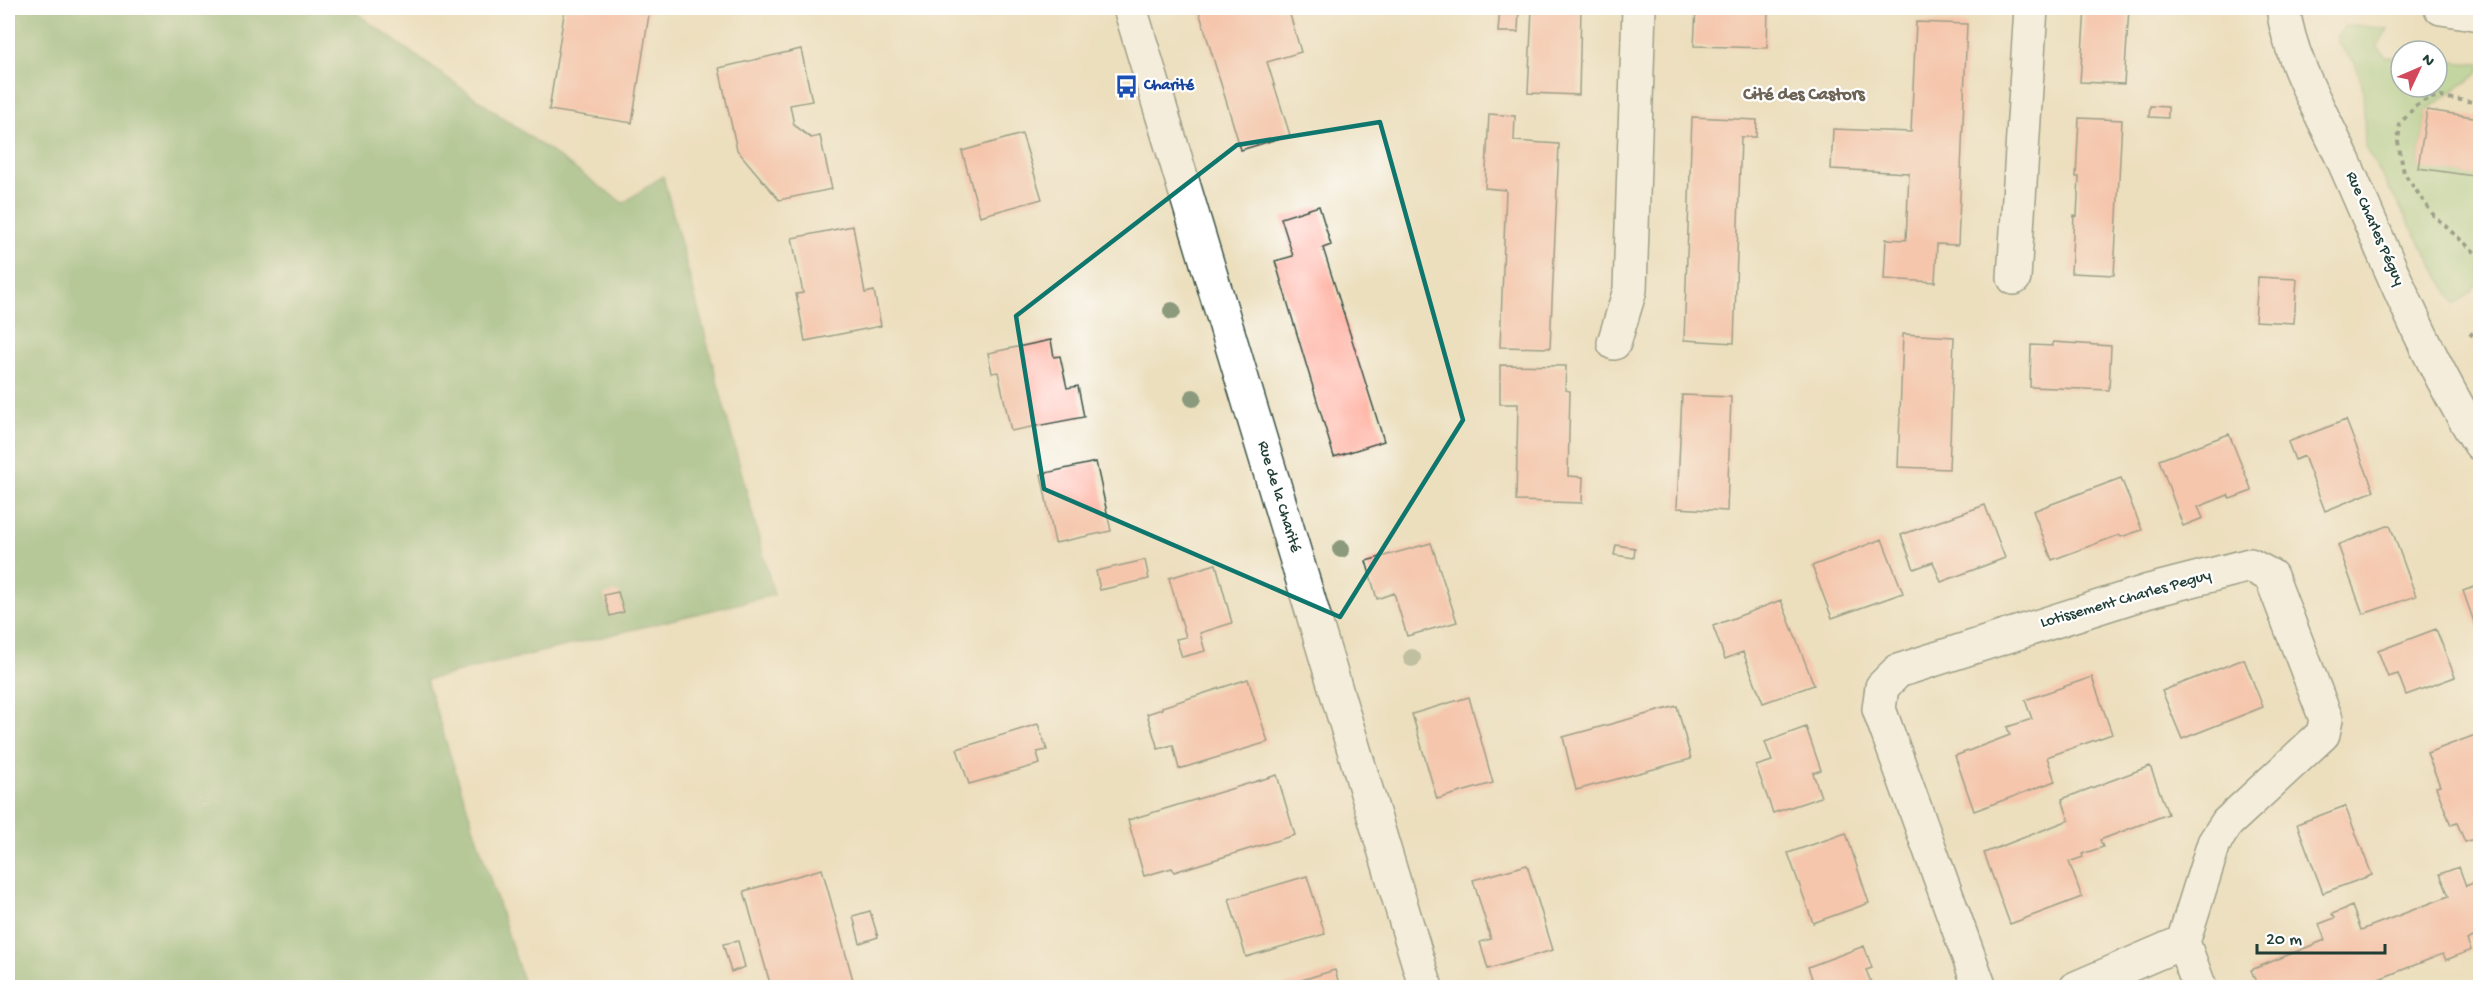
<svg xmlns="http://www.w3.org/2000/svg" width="2488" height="995" font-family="'Gochi Hand',sans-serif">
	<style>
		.green { fill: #91c97d; stroke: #588358; stroke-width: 1.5 }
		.forest { fill: #74ad6c; stroke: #4a7550; stroke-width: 1.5 }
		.building { fill: #fea998 }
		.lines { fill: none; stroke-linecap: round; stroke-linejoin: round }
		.minor-casing { stroke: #3e5549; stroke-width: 36 }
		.path { stroke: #3e5549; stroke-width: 4; stroke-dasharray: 4.5 4.5; stroke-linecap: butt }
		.minor { stroke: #fff; stroke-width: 33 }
		.tree { fill: #8b997c }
		.marked { fill: none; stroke: #0f766e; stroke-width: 4.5; stroke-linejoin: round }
		.labels { text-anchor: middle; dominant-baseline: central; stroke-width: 4.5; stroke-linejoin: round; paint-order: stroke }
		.transit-label { font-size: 16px; font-weight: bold; fill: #164399; stroke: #fff; text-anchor: start }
		.street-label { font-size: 16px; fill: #1f3d34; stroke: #fff }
		.neighbourhood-label { font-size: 18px; font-weight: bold; fill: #6d6357; stroke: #fff }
	</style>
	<rect width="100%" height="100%" fill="#fff"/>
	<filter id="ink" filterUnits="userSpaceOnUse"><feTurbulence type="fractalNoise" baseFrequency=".0167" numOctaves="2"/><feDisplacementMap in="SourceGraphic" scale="12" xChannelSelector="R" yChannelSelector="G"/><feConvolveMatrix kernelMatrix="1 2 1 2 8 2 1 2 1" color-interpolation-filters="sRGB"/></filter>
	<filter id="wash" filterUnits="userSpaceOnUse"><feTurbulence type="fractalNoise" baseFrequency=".008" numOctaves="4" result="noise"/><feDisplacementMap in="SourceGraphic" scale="24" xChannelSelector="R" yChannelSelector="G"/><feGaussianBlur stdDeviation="1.35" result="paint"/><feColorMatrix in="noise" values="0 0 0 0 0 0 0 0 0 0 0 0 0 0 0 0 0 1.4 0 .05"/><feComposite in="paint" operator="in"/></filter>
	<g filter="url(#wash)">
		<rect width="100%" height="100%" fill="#ecdfbe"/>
		<path class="green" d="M2356 25 2388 29 2377 46 2386 57 2401 58V87H2437V61L2480 64V72L2427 110 2418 167 2480 177V277L2472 292 2455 304 2365 146 2363 88 2355 63 2338 44V36L2345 27Z"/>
		<path class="forest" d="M8 8H349L623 203 663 176 774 595 426 680 525 987H8Z"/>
		<g id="blocks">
			<path class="building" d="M565 8H650L632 123 549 110Z
				M1198 8H1288L1301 52 1267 62 1290 135 1241 150Z
				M1500 8H1519L1518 32H1498Z
				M1532 8H1581L1579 95 1528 93Z
				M1696 8H1768L1767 48 1694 46Z
				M2085 8H2129L2124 84 2080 82Z
				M1916 22 1967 24 1958 245 1937 244 1935 282 1884 279 1886 239 1906 240 1909 173 1831 169 1833 129 1911 132Z
				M801 49 812 101 790 105 794 125 811 138 820 136 832 189 779 200 737 150 719 68Z
				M2150 106 2168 107V118L2149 117Z
				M2427 110 2480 118V177L2418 168Z
				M1489 114 1515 116 1514 141 1559 144 1550 348 1500 347 1506 190 1485 188Z
				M1692 117 1757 120 1756 137H1741L1734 343 1684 340Z
				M2079 118 2122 120 2114 275 2071 273 2074 215 2077 216 2078 196 2079 177H2076Z
				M1022 134 1042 199 980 216 962 151Z
				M1319 206 1331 245 1323 248 1384 441 1334 457 1275 261 1293 256 1281 218Z
				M853 226 865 293 874 291 881 326 805 341 796 294 803 293 792 238Z
				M2258 277 2297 279 2294 323 2255 321Z
				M1903 334 1954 337 1949 469 1898 467Z
				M1051 340 1054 357 1060 356 1067 388 1078 386 1084 417 1011 431 998 372 992 373 988 353Z
				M2053 342 2111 346 2109 390 2030 387 2031 345 2053 346Z
				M1500 365 1566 366 1565 390 1570 391 1568 476 1583 477 1582 503 1516 501 1518 404H1500Z
				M1682 395 1731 397 1727 511 1677 508Z
				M2346 420 2374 491 2325 511 2304 456 2295 460 2288 442Z
				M2229 434 2252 491 2230 499 2228 495 2198 507 2203 518 2183 526 2159 460Z
				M1096 462 1111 531 1055 543 1041 474Z
				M2121 478 2142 530 2121 537 2119 535 2052 560 2033 511Z
				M1985 505 2005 558 1941 582 1933 562 1914 569 1901 535Z
				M2390 525 2416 596 2363 614 2338 545Z
				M1882 539 1903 593 1832 618 1812 566Z
				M1431 543 1457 622 1407 636 1394 593 1377 599 1366 561Z
				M1616 545 1635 548 1634 558 1614 555Z
				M1145 560 1149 579 1100 590 1096 571Z
				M1216 564 1232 623 1200 633 1205 651 1182 657 1176 639 1186 637 1169 578Z
				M2480 585V622L2475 625 2463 591Z
				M618 592 624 612 610 616 604 595Z
				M1781 600 1814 685 1763 703 1743 652 1725 659 1713 626Z
				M2436 629 2455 677 2406 695 2398 674 2388 677 2378 651Z
				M2244 659 2263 707 2182 739 2162 691Z
				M2092 677 2112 734 2047 757 2055 781 1974 811 1955 756 2010 735 2007 727 2032 719 2025 700Z
				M1248 679 1268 742 1179 769 1173 745 1158 749 1147 714 1162 709V707Z
				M1469 697 1493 783 1437 799 1412 714Z
				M1677 706 1691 759 1576 790 1563 737Z
				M1038 724 1047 750 1037 752 1040 764 969 784 957 749Z
				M1806 727 1821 770 1813 773 1821 797 1773 813 1756 766 1772 761 1765 742Z
				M2478 734 2480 741V837L2465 842 2457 823 2451 825 2436 787 2440 786 2427 753Z
				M2150 766 2168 814 2100 840 2103 847 2082 854 2083 857 2069 862 2082 897 2010 924 1984 853 2069 820 2062 799Z
				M1277 775 1295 835 1174 872 1172 868 1144 876 1128 820Z
				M2345 806 2372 875 2323 893 2297 824Z
				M1846 833 1869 903 1813 923 1788 853Z
				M1527 865 1553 950 1488 969 1480 942 1491 939 1473 880Z
				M2459 867 2466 886 2480 880V934L2467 940 2471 950 2446 960 2443 954 2379 979 2382 987H2258L2251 970 2325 940 2319 924 2335 918 2332 914 2352 906 2361 930 2449 896 2440 874Z
				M822 869 855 987H771L744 891Z
				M1307 876 1325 934 1246 957 1229 899Z
				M870 911 878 937 860 943 853 916Z
				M738 941 745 967 731 972 723 944Z
				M1864 946 1872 968 1866 970 1873 987H1815L1808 967Z
				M1335 970 1340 987H1278Z"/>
		</g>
	</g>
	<g filter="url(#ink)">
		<use href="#blocks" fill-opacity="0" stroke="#3e5549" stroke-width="1.5"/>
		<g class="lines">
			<defs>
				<path id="minor" d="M1130 8 1426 988
					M2283 8C2291 65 2322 112 2345 164 2387 259 2425 357 2480 444
					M2441 8 2480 14
					M2014 278 2031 8
					M1614 343 1630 290 1639 8
					M1980 988 1879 709 1882 687 1898 671 2149 591 2250 565 2271 576 2326 719 2323 734 2227 823 2214 843 2183 942 2200 988
					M2076 988 2183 942"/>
			</defs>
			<use href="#minor" class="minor-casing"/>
			<path class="path" d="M2480 103 2441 97 2429 98 2415 106 2400 124 2398 142 2404 173 2434 216 2480 257
				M2470 336 2480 324"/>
			<use href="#minor" class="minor"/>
		</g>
		<g class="tree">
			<circle cx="1172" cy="311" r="9"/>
			<circle cx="1193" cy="398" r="9"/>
			<circle cx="1341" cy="549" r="9"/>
			<circle cx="1412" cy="658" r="9"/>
		</g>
	</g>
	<path d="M0 0H2488V995H0ZM1380 122 1463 420 1340 617 1044 489 1016 316 1237 145Z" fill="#ecdfbe" fill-opacity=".55" fill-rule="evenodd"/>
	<path class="marked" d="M1380 122 1463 420 1340 617 1044 489 1016 316 1237 145Z"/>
	<defs>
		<symbol id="bus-bare" viewBox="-9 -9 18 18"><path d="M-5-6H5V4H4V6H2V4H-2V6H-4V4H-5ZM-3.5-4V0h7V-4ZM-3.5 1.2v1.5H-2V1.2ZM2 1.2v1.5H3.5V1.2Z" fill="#1a4fb4" stroke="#fff" stroke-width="2.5" paint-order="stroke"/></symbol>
	</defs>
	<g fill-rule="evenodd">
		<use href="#bus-bare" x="1110" y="70" width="33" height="33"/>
	</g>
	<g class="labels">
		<g class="transit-label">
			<text x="1144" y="86">Charité</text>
		</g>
		<g class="street-label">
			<text transform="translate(2374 229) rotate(66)">Rue Charles Péguy</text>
			<text transform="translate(1278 497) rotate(73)">Rue de la Charité</text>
			<text transform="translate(2126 600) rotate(-16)">Lotissement Charles Peguy</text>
		</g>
		<g class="neighbourhood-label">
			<text x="1804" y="95">Cité des Castors</text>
		</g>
	</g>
	<rect width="2488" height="995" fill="none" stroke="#fff" stroke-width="30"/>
	<g transform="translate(2419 69) rotate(46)"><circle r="28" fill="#ffffff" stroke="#a5b1ae" stroke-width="1.5"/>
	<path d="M0-4.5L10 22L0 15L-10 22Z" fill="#d1495b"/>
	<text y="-9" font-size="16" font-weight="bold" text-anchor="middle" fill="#1f3d34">N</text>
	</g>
	<path d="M2257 944v9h128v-9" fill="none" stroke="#1f3d34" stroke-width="3"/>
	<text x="2266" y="944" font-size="18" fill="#1f3d34" stroke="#ffffff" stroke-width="4.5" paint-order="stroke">20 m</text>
</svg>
